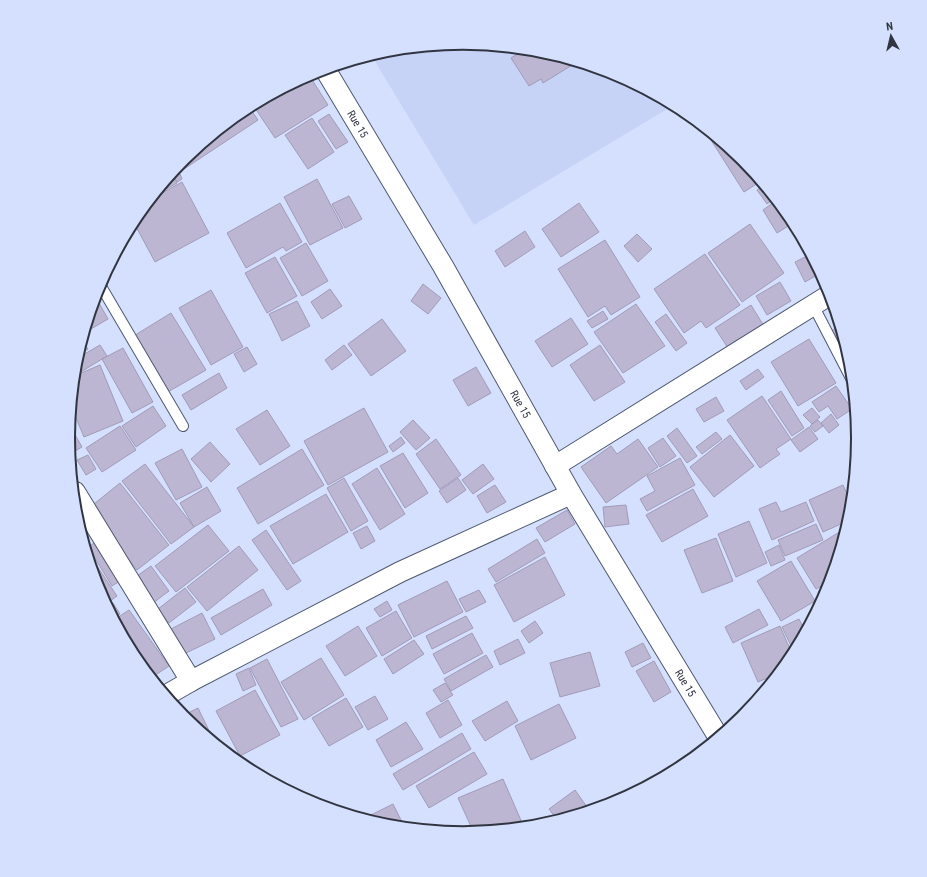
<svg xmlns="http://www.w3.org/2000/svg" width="927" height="877" font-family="'Roboto Condensed',sans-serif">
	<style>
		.built { fill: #c6d3f7 }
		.building { fill: #bcb6d3; stroke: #a19bb8 }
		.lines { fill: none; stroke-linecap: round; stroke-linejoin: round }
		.service-casing { stroke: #4f5870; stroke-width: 12 }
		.minor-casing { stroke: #4f5870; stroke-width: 22 }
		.service { stroke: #fff; stroke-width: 10 }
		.minor { stroke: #fff; stroke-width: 20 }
		.labels { text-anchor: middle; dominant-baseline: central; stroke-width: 3.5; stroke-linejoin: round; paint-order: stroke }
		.street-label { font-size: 11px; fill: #313541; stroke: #d4e0fd }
		.rim { fill: none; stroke: #313541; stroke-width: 2 }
	</style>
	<rect width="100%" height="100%" fill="#d4e0fd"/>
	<path class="built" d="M464 43 541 51 615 73 674 105 474 225 371 55 387 51Z"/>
	<path class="building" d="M526 49 541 51 577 62 543 83 541 79 529 86 511 58Z
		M309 75 328 105 275 138 253 105Z
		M249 107 258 120 181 171 178 166 184 159 244 110Z
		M329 114 348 142 336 149 318 121Z
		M312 118 334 152 308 169 285 135Z
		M716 137 743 159 761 181 744 192 711 140Z
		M177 167 182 179 177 182 172 173Z
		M172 174 177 183 154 196Z
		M317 179 343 228 310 245 284 197Z
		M182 182 209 233 155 262 133 221 151 199Z
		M764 185 775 198 767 204 757 190Z
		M349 196 362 219 345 228 332 204Z
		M777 200 785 210 793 223 777 233 763 210Z
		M280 203 302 242 286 251 283 247 246 268 227 233Z
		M579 203 599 232 561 257 542 229Z
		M750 224 784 273 742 302 708 253Z
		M525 231 535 247 505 267 495 251Z
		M637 234 652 249 638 262 624 246Z
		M605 240 640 297 611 315 605 306 588 317 558 269Z
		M306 243 328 281 302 296 280 258Z
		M705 254 740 305 706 328 701 321 684 333 654 289Z
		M809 255 819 274 805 282 795 262Z
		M275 257 297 296 267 313 245 273Z
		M780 282 791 301 767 315 756 296Z
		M423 284 441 298 428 314 411 301Z
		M330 289 342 306 322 319 311 302Z
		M211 290 243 347 211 365 179 308Z
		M297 301 310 326 282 341 269 314Z
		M99 303 108 319 84 333 92 307Z
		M636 304 665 346 623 373 594 332Z
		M751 305 764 326 728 348 715 328Z
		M603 311 608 319 592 328 587 321Z
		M171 313 206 370 166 393 132 337Z
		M666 314 687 343 676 351 655 322Z
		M571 318 588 344 552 367 535 341Z
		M382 319 406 351 371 376 348 344Z
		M840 325 851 362 852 365 830 332Z
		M809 339 836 383 798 406 771 362Z
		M82 340 88 349 77 355Z
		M100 345 107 356 79 373 75 367 76 359Z
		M344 345 352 355 332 370 325 360Z
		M600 345 625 382 594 401 570 365Z
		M247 347 257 364 244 372 234 354Z
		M123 348 153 402 132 413 102 359Z
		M100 365 123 421 84 437 71 406 74 376Z
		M476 367 491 393 468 406 453 380Z
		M758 369 764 377 746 390 740 381Z
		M219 373 227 388 191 410 182 395Z
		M836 386 852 409 837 419 828 406 819 412 812 402Z
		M781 391 804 428 792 436 768 400Z
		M762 396 791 439 776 449 780 454 760 468 727 420Z
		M716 397 724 411 704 422 696 409Z
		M153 406 166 426 136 447 122 426Z
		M364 408 388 452 328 485 304 441Z
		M812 408 820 417 812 424 803 415Z
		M267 410 290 446 260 465 236 429Z
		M831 414 839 425 829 433 821 423Z
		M413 420 430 438 416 450 400 432Z
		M818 420 823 426 815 432 810 426Z
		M69 424 82 447 70 454 68 438Z
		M120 426 136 450 102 472 86 448Z
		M809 427 818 439 800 452 791 440Z
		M677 428 697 456 687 463 667 436Z
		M716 432 722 439 702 454 696 447Z
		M730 435 754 466 714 497 690 467Z
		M401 437 405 443 393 452 389 446Z
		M663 438 676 456 660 467 648 448Z
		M436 439 461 475 440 489 416 454Z
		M638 439 658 467 606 503 581 467 611 446 617 454Z
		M210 442 230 464 211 482 191 459Z
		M182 449 202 487 176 500 155 463Z
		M302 449 324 485 258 524 237 488Z
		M403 453 428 493 405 508 380 466Z
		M88 455 96 469 86 475 77 460Z
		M680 458 695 485 647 511 640 499 655 491 647 476Z
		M145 464 194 527 171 544 122 481Z
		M483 464 494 479 473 494 462 480Z
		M377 468 405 514 380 530 352 484Z
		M344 478 368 521 351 531 327 488Z
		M458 478 466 490 447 503 439 491Z
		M120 483 169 545 137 570 89 508Z
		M495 485 506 502 487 513 477 496Z
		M843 485 852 505 850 520 823 532 809 500Z
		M207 487 221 511 194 527 180 503Z
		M693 489 708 516 662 542 646 515Z
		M326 494 348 532 293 564 270 526Z
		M776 502 781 512 806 502 814 521 772 540 759 509Z
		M626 505 629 524 605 527 603 507Z
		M567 510 575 524 545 542 536 528Z
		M749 521 767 563 736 577 718 534Z
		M816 524 823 540 785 556 778 540Z
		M208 525 229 551 176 592 155 566Z
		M367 526 375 541 361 549 353 533Z
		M266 530 301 581 287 590 252 540Z
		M841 531 845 538 832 580 816 589 797 558Z
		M716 538 733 581 702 593 684 550Z
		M537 539 545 553 496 582 488 569Z
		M99 540 123 579 112 586 88 547Z
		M779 545 785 560 771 566 765 552Z
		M239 546 258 570 207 611 187 587Z
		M85 548 117 596 106 604 98 590Z
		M545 557 565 595 514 622 494 585Z
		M791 561 815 601 781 621 757 581Z
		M151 566 169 591 149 606 130 581Z
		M447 581 463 612 414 637 398 605Z
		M831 584 829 590 823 601 818 592Z
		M185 588 196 602 169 623 158 609Z
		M263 589 272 605 221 635 211 618Z
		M479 590 486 602 466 612 459 599Z
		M387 601 392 610 380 617 374 609Z
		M113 603 120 614 113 618 107 607Z
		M759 609 768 625 733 643 725 627Z
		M129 610 169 666 151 678 135 658 114 620Z
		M396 611 412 638 382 656 366 628Z
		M202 613 215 639 182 655 169 630Z
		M466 616 473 628 432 649 426 636Z
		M799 619 806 633 795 654 782 627Z
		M535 621 543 633 529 643 521 631Z
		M358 626 377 656 345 676 326 646Z
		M780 626 793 656 781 672 758 682 741 643Z
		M472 633 483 653 444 674 433 654Z
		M518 639 525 653 500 665 494 651Z
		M414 640 424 654 393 674 384 659Z
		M643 643 651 658 632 667 625 652Z
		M590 652 600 686 560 697 550 663Z
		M486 655 493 667 451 691 444 679Z
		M321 658 344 695 304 720 281 682Z
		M267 659 298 719 281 727 250 668Z
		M654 661 671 692 654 702 636 671Z
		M249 668 256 685 243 691 236 674Z
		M445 683 453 695 441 702 433 690Z
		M255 690 280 735 240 756 216 711Z
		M375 696 388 719 368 730 355 707Z
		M346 698 363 727 329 746 312 718Z
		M448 700 462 725 440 738 426 713Z
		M507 701 518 721 485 741 472 721Z
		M559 704 576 738 531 760 515 726Z
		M198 708 216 745 182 716Z
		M406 722 423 749 391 767 376 740Z
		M462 733 471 749 403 790 393 774Z
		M474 752 487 774 429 808 416 786Z
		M503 779 523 825 514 829 474 833 458 798Z
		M575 790 587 807 572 817 558 821 549 809Z
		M393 804 402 822 393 827 386 826 363 819Z"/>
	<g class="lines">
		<defs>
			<path id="service" d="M102 288 183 426
				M813 305 853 382"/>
			<g id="minor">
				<path id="s1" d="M325 69 443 266 571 494 719 738"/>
				<path d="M555 466 831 294"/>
				<path d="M75 492 191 681"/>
				<path d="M165 696 191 681 400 572 571 494"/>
			</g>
		</defs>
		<use href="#service" class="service-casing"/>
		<use href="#minor" class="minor-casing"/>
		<use href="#service" class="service"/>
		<use href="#minor" class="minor"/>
	</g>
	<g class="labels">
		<g class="street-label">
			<text stroke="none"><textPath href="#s1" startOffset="64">Rue 15</textPath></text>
			<text stroke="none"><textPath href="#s1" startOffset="388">Rue 15</textPath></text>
			<text stroke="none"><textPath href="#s1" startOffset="712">Rue 15</textPath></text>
		</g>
	</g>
	<path d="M0 0H927V877H0ZM75 438a388 388 0 1 1 776 0a388 388 0 1 1-776 0Z" fill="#d4e0fd" fill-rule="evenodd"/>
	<path class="rim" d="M75 438a388 388 0 1 1 776 0a388 388 0 1 1-776 0Z"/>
	<g transform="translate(891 36) rotate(352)" stroke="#d4e0fd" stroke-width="3" paint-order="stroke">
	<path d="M0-3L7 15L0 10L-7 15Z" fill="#313541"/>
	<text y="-6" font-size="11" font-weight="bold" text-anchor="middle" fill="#313541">N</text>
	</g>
</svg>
